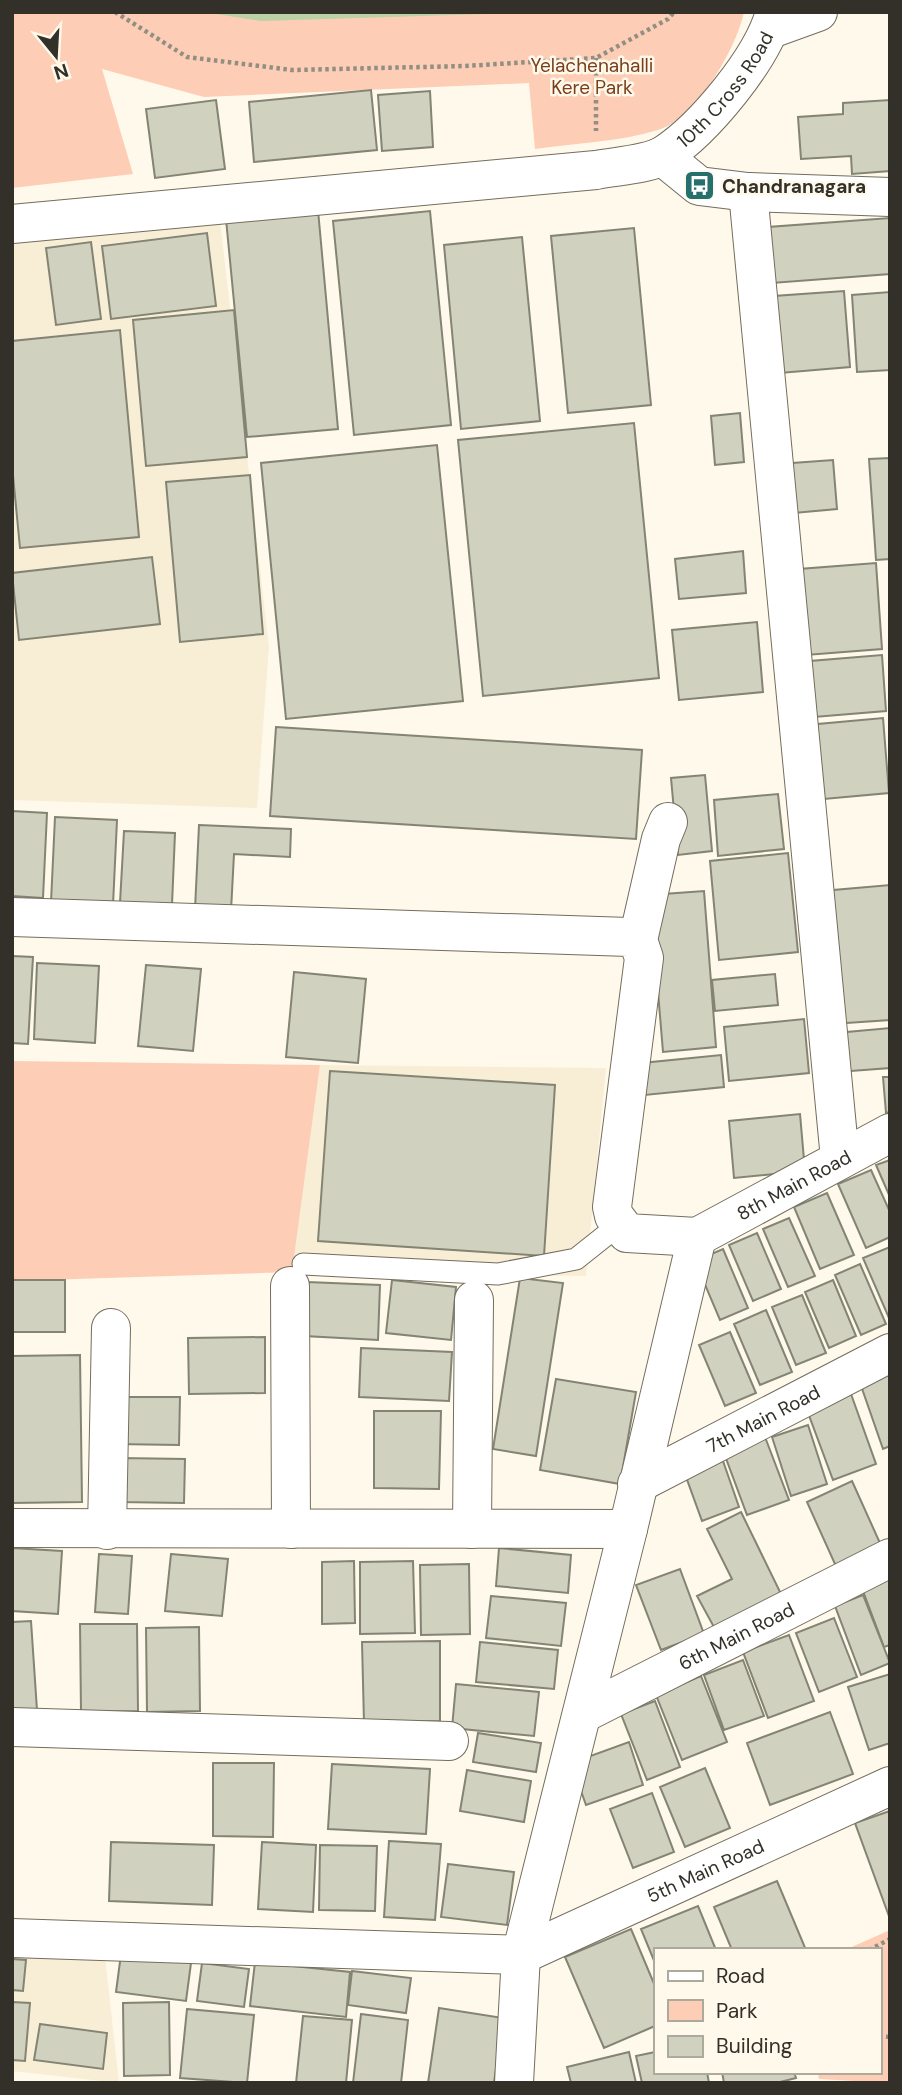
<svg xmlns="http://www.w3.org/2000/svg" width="902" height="2095" font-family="'DM Sans',sans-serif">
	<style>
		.built { fill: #f8eed5 }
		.green { fill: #fdcdb5 }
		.water { fill: #bad2a5 }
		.building { fill: #d0d1bf; stroke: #838473; stroke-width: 2 }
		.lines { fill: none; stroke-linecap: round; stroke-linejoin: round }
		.lane-casing { stroke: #746d5e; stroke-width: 23 }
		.street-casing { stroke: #746d5e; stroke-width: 40 }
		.path { stroke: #918e83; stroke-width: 4.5; stroke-dasharray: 3.5 3.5; stroke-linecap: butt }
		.lane { stroke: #fff; stroke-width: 21 }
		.street { stroke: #fff; stroke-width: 38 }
		.labels { text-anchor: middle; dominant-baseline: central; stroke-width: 5; stroke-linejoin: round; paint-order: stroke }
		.park-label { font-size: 19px; fill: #7a3e1b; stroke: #fef9ea }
		.street-label { font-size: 19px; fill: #323029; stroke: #fef9ea }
		.poi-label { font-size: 19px; font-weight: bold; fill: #323029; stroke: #fef9ea; text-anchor: start }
	</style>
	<rect width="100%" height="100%" fill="#fef9ea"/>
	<path class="built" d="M220 220 269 647 257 808 12 800V239Z
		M320 1065 606 1068 586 1276 292 1272Z
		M12 1952 105 1956 119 2083 12 2071Z"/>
	<path class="green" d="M12 12H744C736 49 696 119 658 130 619 142 575 143 535 149L529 83 204 97 102 69 133 174 12 188Z
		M12 1061 320 1065 292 1272 12 1281Z
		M890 1930V2083L819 2079 818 2072H879V1950H845Z"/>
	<path class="water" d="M204 12H203H546L261 21Z"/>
	<path class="building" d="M371 90 377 150 254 162 249 102Z
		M430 91 433 147 382 151 378 95Z
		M216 100 225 169 155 178 146 109Z
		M890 100V171L852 174 851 156 801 159 798 117 843 114V103Z
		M318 210 338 429 247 437 226 219Z
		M430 211 451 425 354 435 333 221Z
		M890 218V274L772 283 768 227Z
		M634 228 651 405 568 413 551 236Z
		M207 233 216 306 111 319 102 246Z
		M522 237 540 421 461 429 444 245Z
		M91 242 101 319 56 325 46 248Z
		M844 291 850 367 780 373 774 296Z
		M890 292V370L857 372 852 295Z
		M234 310 247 457 146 466 133 320Z
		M120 330 139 537 20 548 12 465V341Z
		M740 413 744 462 715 465 711 416Z
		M634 423 659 678 483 696 458 440Z
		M437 445 463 701 286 719 261 463Z
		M890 458V559L876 560 869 459Z
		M833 460 837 509 783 514 779 464Z
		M250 475 263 634 180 642 166 482Z
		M743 551 746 593 679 599 675 559Z
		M152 557 160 624 19 640 12 573Z
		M876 563 882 649 806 655 799 569Z
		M757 622 763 692 679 700 672 630Z
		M882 655 886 711 802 718 798 662Z
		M883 718 889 793 813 800 807 725Z
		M276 727 642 750 636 839 270 816Z
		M705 775 712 851 678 855 671 778Z
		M778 794 784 849 718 856 714 800Z
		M12 811 47 813 43 898 12 896Z
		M55 817 117 820 113 905 51 902Z
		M199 825 291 829 290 857 234 854 231 911 195 909Z
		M124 831 175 833 172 905 120 903Z
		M788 853 798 952 719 960 710 861Z
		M890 885V1020L832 1024 822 891Z
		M704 891 716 1047 663 1052 650 895Z
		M12 956 33 957 28 1044 12 1043Z
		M37 963 99 966 95 1043 34 1039Z
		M146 965 201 969 193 1051 138 1046Z
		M294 972 366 979 358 1063 286 1057Z
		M775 974 778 1005 715 1011 712 980Z
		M804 1019 809 1073 729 1081 724 1027Z
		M890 1028V1068L838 1072 836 1033Z
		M721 1055 724 1087 645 1095 642 1063Z
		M330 1071 555 1085 544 1256 318 1241Z
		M883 1077H890V1112L886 1113Z
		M800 1114 805 1171 734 1178 729 1121Z
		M890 1160V1197L876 1165Z
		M871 1170 890 1212V1237L866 1248 838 1184Z
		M827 1193 854 1255 820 1269 794 1207Z
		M789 1218 815 1276 788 1287 763 1229Z
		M757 1233 781 1289 753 1301 729 1245Z
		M890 1247V1318H889L863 1258Z
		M723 1249 748 1308 720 1320 695 1261Z
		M860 1264 886 1324 861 1335 835 1275Z
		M520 1278 563 1283 536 1456 493 1449Z
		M12 1280H65V1332H12Z
		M392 1280 456 1287 451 1340 386 1333Z
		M833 1280 856 1336 829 1348 805 1292Z
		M307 1282 380 1285 378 1340 304 1336Z
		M802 1295 826 1353 796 1365 772 1307Z
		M766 1310 792 1372 760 1385 734 1324Z
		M730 1332 756 1393 725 1406 699 1345Z
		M265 1337V1393L189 1394 188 1338Z
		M361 1348 452 1352 449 1401 359 1397Z
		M80 1355 82 1502 12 1503V1356Z
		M890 1366V1446L883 1449 858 1377Z
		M556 1379 636 1392 620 1484 540 1470Z
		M851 1394 876 1464 833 1480 807 1410Z
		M115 1397H180L179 1445 114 1444Z
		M374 1411H441L439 1489 374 1488Z
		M808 1425 827 1484 791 1496 772 1437Z
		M765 1437 789 1500 747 1515 724 1453Z
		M120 1458 185 1459 184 1503 119 1502Z
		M723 1461 739 1507 702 1521 685 1474Z
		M852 1481 884 1552 839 1573 807 1502Z
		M741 1512 782 1596 715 1629 697 1596 732 1579 707 1529Z
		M12 1548 62 1551 58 1614 12 1611Z
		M499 1548 571 1555 568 1593 496 1586Z
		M99 1554 132 1556 128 1614 95 1612Z
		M171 1554 228 1559 222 1616 165 1611Z
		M354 1561 355 1623 322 1624V1562Z
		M413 1561 415 1633 360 1634V1562Z
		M469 1564 470 1634 421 1635 420 1565Z
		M680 1569 704 1634 661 1650 636 1585Z
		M890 1571V1645L884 1647 860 1583Z
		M863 1595 890 1663 861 1675 835 1606Z
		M491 1596 566 1603 561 1646 486 1638Z
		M834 1618 857 1677 819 1692 796 1633Z
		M31 1621 37 1710 12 1711V1622Z
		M80 1624H137L138 1711 81 1712Z
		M199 1627 200 1711 147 1712 146 1628Z
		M789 1635 814 1701 768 1718 743 1652Z
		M440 1641V1721L364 1723 362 1642Z
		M480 1642 558 1650 554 1689 476 1682Z
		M743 1660 764 1716 724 1730 704 1675Z
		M890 1674V1743L869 1750 848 1687Z
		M701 1676 727 1742 682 1760 656 1695Z
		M456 1684 539 1692 534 1736 452 1728Z
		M655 1701 680 1767 647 1780 621 1714Z
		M830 1712 853 1774 770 1805 747 1743Z
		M478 1733 541 1743 536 1772 473 1762Z
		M629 1742 643 1785 586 1805 571 1763Z
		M213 1763H274L273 1837 213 1836Z
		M332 1764 430 1769 426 1834 328 1829Z
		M705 1768 730 1828 685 1847 660 1787Z
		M467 1770 531 1781 524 1822 460 1811Z
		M652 1793 674 1852 633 1868 610 1809Z
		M890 1811V1919L855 1823Z
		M389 1841 441 1844 435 1920 384 1917Z
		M111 1842 214 1845 212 1905 109 1901Z
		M262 1842 316 1845 313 1912 258 1909Z
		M320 1845 377 1846 375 1911 319 1910Z
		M448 1864 514 1872 507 1925 441 1917Z
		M777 1881 806 1950H732L714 1907Z
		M698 1906 716 1950H655V1963L641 1929Z
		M631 1929 655 1986V2026L604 2048 565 1957Z
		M121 1954 191 1963 186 2001 116 1992Z
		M12 1959 26 1960 23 1991 12 1990Z
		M255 1962 350 1972 346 2017 250 2006Z
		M202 1963 249 1969 244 2007 197 2001Z
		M352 1971 411 1978 406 2013 348 2005Z
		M12 2002 30 2003 25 2061 12 2060Z
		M169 2002 170 2075 124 2076 123 2003Z
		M439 2008 503 2018 494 2083H428Z
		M187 2009 254 2015 247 2083 180 2078Z
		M361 2014 408 2020 401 2083H353Z
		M303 2016 352 2020 346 2083H296Z
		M40 2024 107 2033 103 2069 34 2060Z
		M629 2052 636 2083H571L567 2067Z
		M655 2052V2072H707L709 2083H642L636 2056Z
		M722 2072H794L796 2078 776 2083H724Z"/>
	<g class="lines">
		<defs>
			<path id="lane" d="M303 1264 498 1274 576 1259 620 1224"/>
			<g id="street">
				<path d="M771 29 818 12"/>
				<path d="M662 156 699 186 748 192 890 197"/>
				<path d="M748 192 840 1159"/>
				<path id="s1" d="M12 224 596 170C616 166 647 165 664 155 704 129 763 58 775 12"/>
				<path d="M12 917 629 937 638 940 644 958 612 1207 614 1216 627 1233 697 1237"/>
				<path d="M638 940 661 839 668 822"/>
				<path id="s2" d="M697 1237 890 1133"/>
				<path d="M290 1286 291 1529"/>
				<path id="s3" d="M637 1484 890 1353"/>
				<path d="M12 1528 628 1529"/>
				<path d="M472 1529 474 1300"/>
				<path d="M107 1530 111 1328"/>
				<path id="s4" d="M582 1714 890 1558"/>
				<path d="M12 1727 449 1741"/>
				<path id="s5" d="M12 1938 521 1955 890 1786"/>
				<path d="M514 2083 521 1955 628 1529 697 1237"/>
			</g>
		</defs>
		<use href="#lane" class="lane-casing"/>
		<use href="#street" class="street-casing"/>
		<path class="path" d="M115 12 187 57 292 70 465 66 596 58 668 19 674 12
			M596 58V131
			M869 1950 890 1939
			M879 2036 890 2037"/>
		<use href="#lane" class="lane"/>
		<use href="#street" class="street"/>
	</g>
	<defs>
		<symbol id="bus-square" viewBox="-11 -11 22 22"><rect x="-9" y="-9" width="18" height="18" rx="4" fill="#25706d" stroke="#fef9ea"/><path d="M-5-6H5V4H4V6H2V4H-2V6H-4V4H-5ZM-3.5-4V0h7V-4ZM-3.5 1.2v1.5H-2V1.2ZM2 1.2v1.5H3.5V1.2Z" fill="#fff"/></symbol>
	</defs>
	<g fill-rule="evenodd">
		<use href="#bus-square" x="682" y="168" width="35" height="35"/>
	</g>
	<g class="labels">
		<g class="park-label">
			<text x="592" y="65">Yelachenahalli<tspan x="592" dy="22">Kere Park</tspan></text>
		</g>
		<g class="street-label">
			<text stroke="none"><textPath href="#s1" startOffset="747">10th Cross Road</textPath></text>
			<text stroke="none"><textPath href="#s2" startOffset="110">8th Main Road</textPath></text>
			<text stroke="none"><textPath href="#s3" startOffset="142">7th Main Road</textPath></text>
			<text stroke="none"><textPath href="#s4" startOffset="173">6th Main Road</textPath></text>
			<text stroke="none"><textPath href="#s5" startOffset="712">5th Main Road</textPath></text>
		</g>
		<g class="poi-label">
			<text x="722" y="186">Chandranagara</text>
		</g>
	</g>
	<rect width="902" height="2095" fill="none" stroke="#323029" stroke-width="28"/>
	<rect x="654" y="1948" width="228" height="126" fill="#fef9ea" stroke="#aca99d" stroke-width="2"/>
	<rect x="668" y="1971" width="35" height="10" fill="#ffffff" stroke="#aca99d" stroke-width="2"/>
	<text x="716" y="1983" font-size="21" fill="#323029">Road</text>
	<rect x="668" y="2000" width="35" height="21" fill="#fdcdb5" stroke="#aca99d" stroke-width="2"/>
	<text x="716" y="2018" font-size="21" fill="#323029">Park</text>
	<rect x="668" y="2036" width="35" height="21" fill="#d0d1bf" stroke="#aca99d" stroke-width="2"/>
	<text x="716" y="2053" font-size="21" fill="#323029">Building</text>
	<g transform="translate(56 56) rotate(162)" stroke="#fef9ea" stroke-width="5" paint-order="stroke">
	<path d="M0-5L12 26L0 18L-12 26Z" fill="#323029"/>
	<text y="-10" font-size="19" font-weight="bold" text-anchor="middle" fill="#323029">N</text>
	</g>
</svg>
